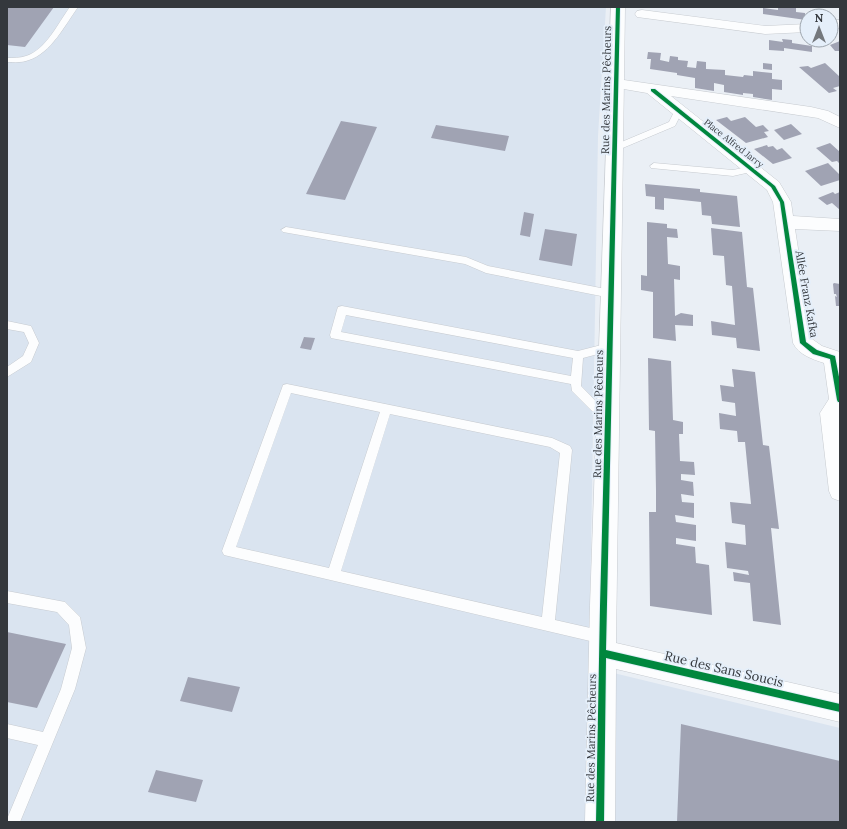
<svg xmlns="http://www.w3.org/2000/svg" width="847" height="829" font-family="Lora,serif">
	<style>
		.built { fill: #dae4f0 }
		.building { fill: #a0a3b3 }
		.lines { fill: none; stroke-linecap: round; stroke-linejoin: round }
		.service-casing { stroke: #c7cbd0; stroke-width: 1 }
		.minor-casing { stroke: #c7cbd0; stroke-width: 1 }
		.tertiary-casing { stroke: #c7cbd0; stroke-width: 1 }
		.service { fill: #fcfdfe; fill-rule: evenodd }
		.minor { fill: #fcfdfe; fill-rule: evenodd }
		.tertiary { fill: #fcfdfe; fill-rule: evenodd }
		.cycleway-casing { stroke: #e5effa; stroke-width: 2 }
		.cycleway { fill: #00873e; fill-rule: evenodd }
		.labels { text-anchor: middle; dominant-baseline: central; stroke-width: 4; stroke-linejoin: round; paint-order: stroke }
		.far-street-label { font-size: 9px; fill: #34383d; stroke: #e5effa }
		.street-label { font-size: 11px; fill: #34383d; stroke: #e5effa }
		.near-street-label { font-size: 13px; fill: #34383d; stroke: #e5effa }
	</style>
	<rect width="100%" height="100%" fill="#eaeff5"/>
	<path class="built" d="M7 7H606L598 136 589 667 840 728V822H7Z"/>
	<path class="building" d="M7 7H54L25 47 7 45Z
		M778 7H796V12L805 13 806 20 763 14V8L778 10Z
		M782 39 792 40V43L812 46V52L784 48V51L769 50V40L783 42Z
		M840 41V51H835L830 45Z
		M648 52 661 53 660 60 669 62 670 56 678 57V60L688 61 687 67 696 68 697 61 706 62V69L725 70V75L743 77 744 75 753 76V71L772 73V79L782 80V90L772 89V100L753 97V94L743 93V95L724 92V85L714 83V91L695 88V78L677 75V73L650 69 651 59H647Z
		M763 63 772 64V70L763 69Z
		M825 63 840 77V86L833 88 837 91 829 93 799 67 808 66 811 68Z
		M727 117 731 121 745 117 756 127 763 125 769 131 764 132 768 137 746 143 716 120Z
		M341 121 377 127 345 200 306 194Z
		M791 124 802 134 784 140 774 130Z
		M436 125 509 136 505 151 431 138Z
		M830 143 840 152V164L837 161 832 162 816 148Z
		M767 145 768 147 773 146 777 150 782 148 792 158 773 164 754 149Z
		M828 163 840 175V180L821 186 805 171Z
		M645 184 700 189V192L737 196 740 227 712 224 711 216 702 215 701 202 664 198V210L655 209V197L646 196Z
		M833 192 835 194 840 192V210L832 203 827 205 818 198Z
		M524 212 534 214 530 237 520 235Z
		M647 222 667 224V228L677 229 678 238 667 237 668 264 680 266V280L674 279 675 316 681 313 693 315V326L675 325 676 341 653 338V292L641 290V275L647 276Z
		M711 228 742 232 747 287 753 288 760 351 737 348 736 338 712 335 711 321 735 325 732 286 726 285 724 256 713 255Z
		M545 229 577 234 572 266 539 260Z
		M834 283 840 284V309L839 306H836L835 296 837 297 836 294H834L833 284Z
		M304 337 315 338 311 350 300 348Z
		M648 358 671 361 673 420 683 422V434H679L680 461 694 462 695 475 681 474V480L693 482 694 496 681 494 682 502 694 503V518L675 515 676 522 696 525V541L676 538V544L695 547 696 563 709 565 712 615 650 606 649 512H656V491L655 431 649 430Z
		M732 369 755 372 763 445 769 446 779 529 771 528 781 625 753 621 750 583 734 581 733 572 749 575 748 571 727 568 725 542 746 545 745 525 732 523 730 502 751 504 745 442H738L737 431 720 429 719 413 736 416 735 403 722 401 720 385 734 387Z
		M7 632 66 644 37 708 7 702Z
		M188 677 240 687 232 712 180 701Z
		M681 724 840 761V822H677Z
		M156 770 203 780 196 802 148 792Z"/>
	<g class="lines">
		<defs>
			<path id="service" d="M70 7H78C65 25 51 53 29 60 22 63 14 62 7 62V58C13 58 20 58 26 56 46 50 58 23 70 7Z
				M679 107 683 110 675 126 618 150 615 151 611 148 612 146 669 122 676 108Z
				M654 163 733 170 752 166 756 169 755 171 733 176 651 168 650 166Z
				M286 227 466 257 488 266 611 290 614 291 616 294 614 297 611 298 486 273 465 264 283 232 281 230Z
				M342 306 578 351 609 343 613 344 614 347 613 350 583 358 581 386 613 419 611 422 607 424 603 422 572 391 571 384 331 338 330 335 337 310 338 307ZM346 315 573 358 571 376 341 332Z
				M7 321 31 326 39 343 31 362 7 377V367L23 356 29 343 24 332 7 329Z
				M287 384 552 438 570 446 572 450 555 620 608 632 610 637 608 642 603 644 224 555 222 551 282 388 283 385ZM291 393 380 412 329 568 236 547ZM390 414 550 447 560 453 542 617 341 571Z
				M7 591 65 602 80 617 86 648 75 689 20 822H7V819L38 745 7 738V724L43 732 61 689 72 648 69 625 57 612 7 603Z"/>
			<path id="minor" d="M642 10 765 26 807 24V32L765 34 637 17 635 14 637 11Z
				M840 20V28L831 29V21Z
				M617 79 811 107 828 111 840 117V128L818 118 671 96 779 182 791 202 793 216 840 219V231L795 229 812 339 822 346 840 352V501L832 498 829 491 820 413 829 399 824 363C812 359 799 355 793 343L773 202 767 190 647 93 612 87 609 84 612 81Z"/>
			<path id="tertiary" d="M611 7H625L616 643 840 694V722L616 669 615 822H585L590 606Z"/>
		</defs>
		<use href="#service" class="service-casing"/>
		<use href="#minor" class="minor-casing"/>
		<use href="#tertiary" class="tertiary-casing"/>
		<use href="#service" class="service"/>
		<use href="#minor" class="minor"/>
		<use href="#tertiary" class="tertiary"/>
		<defs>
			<path id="cycleway" d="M616 7H620L606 650 840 704V712L606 658 604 822H596L600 606Z
				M651 89H655L775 186 784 202 806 342 817 350 835 356 840 382V402H838L837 400 830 359 813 354 800 343 780 202 771 187 651 91Z"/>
		</defs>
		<use href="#cycleway" class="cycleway-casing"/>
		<use href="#cycleway" class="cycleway"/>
	</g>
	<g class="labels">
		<g class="far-street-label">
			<text transform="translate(734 143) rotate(38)">Place Alfred Jarry</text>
		</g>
		<g class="street-label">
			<text transform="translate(606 90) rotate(-89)">Rue des Marins Pêcheurs</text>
			<text transform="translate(807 294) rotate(80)">Allée Franz Kafka</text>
			<text transform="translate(598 414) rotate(-89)">Rue des Marins Pêcheurs</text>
			<text transform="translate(591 738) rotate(-89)">Rue des Marins Pêcheurs</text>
		</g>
		<g class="near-street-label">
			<text transform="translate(724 669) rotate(13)">Rue des Sans Soucis</text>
		</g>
	</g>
	<rect width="847" height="829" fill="none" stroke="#34383d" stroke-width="16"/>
	<g transform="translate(819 28)"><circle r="19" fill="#e5effa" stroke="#9ea6ae"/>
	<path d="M0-3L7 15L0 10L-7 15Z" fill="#74787d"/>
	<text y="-6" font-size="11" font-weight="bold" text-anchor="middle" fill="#34383d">N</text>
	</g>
</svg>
